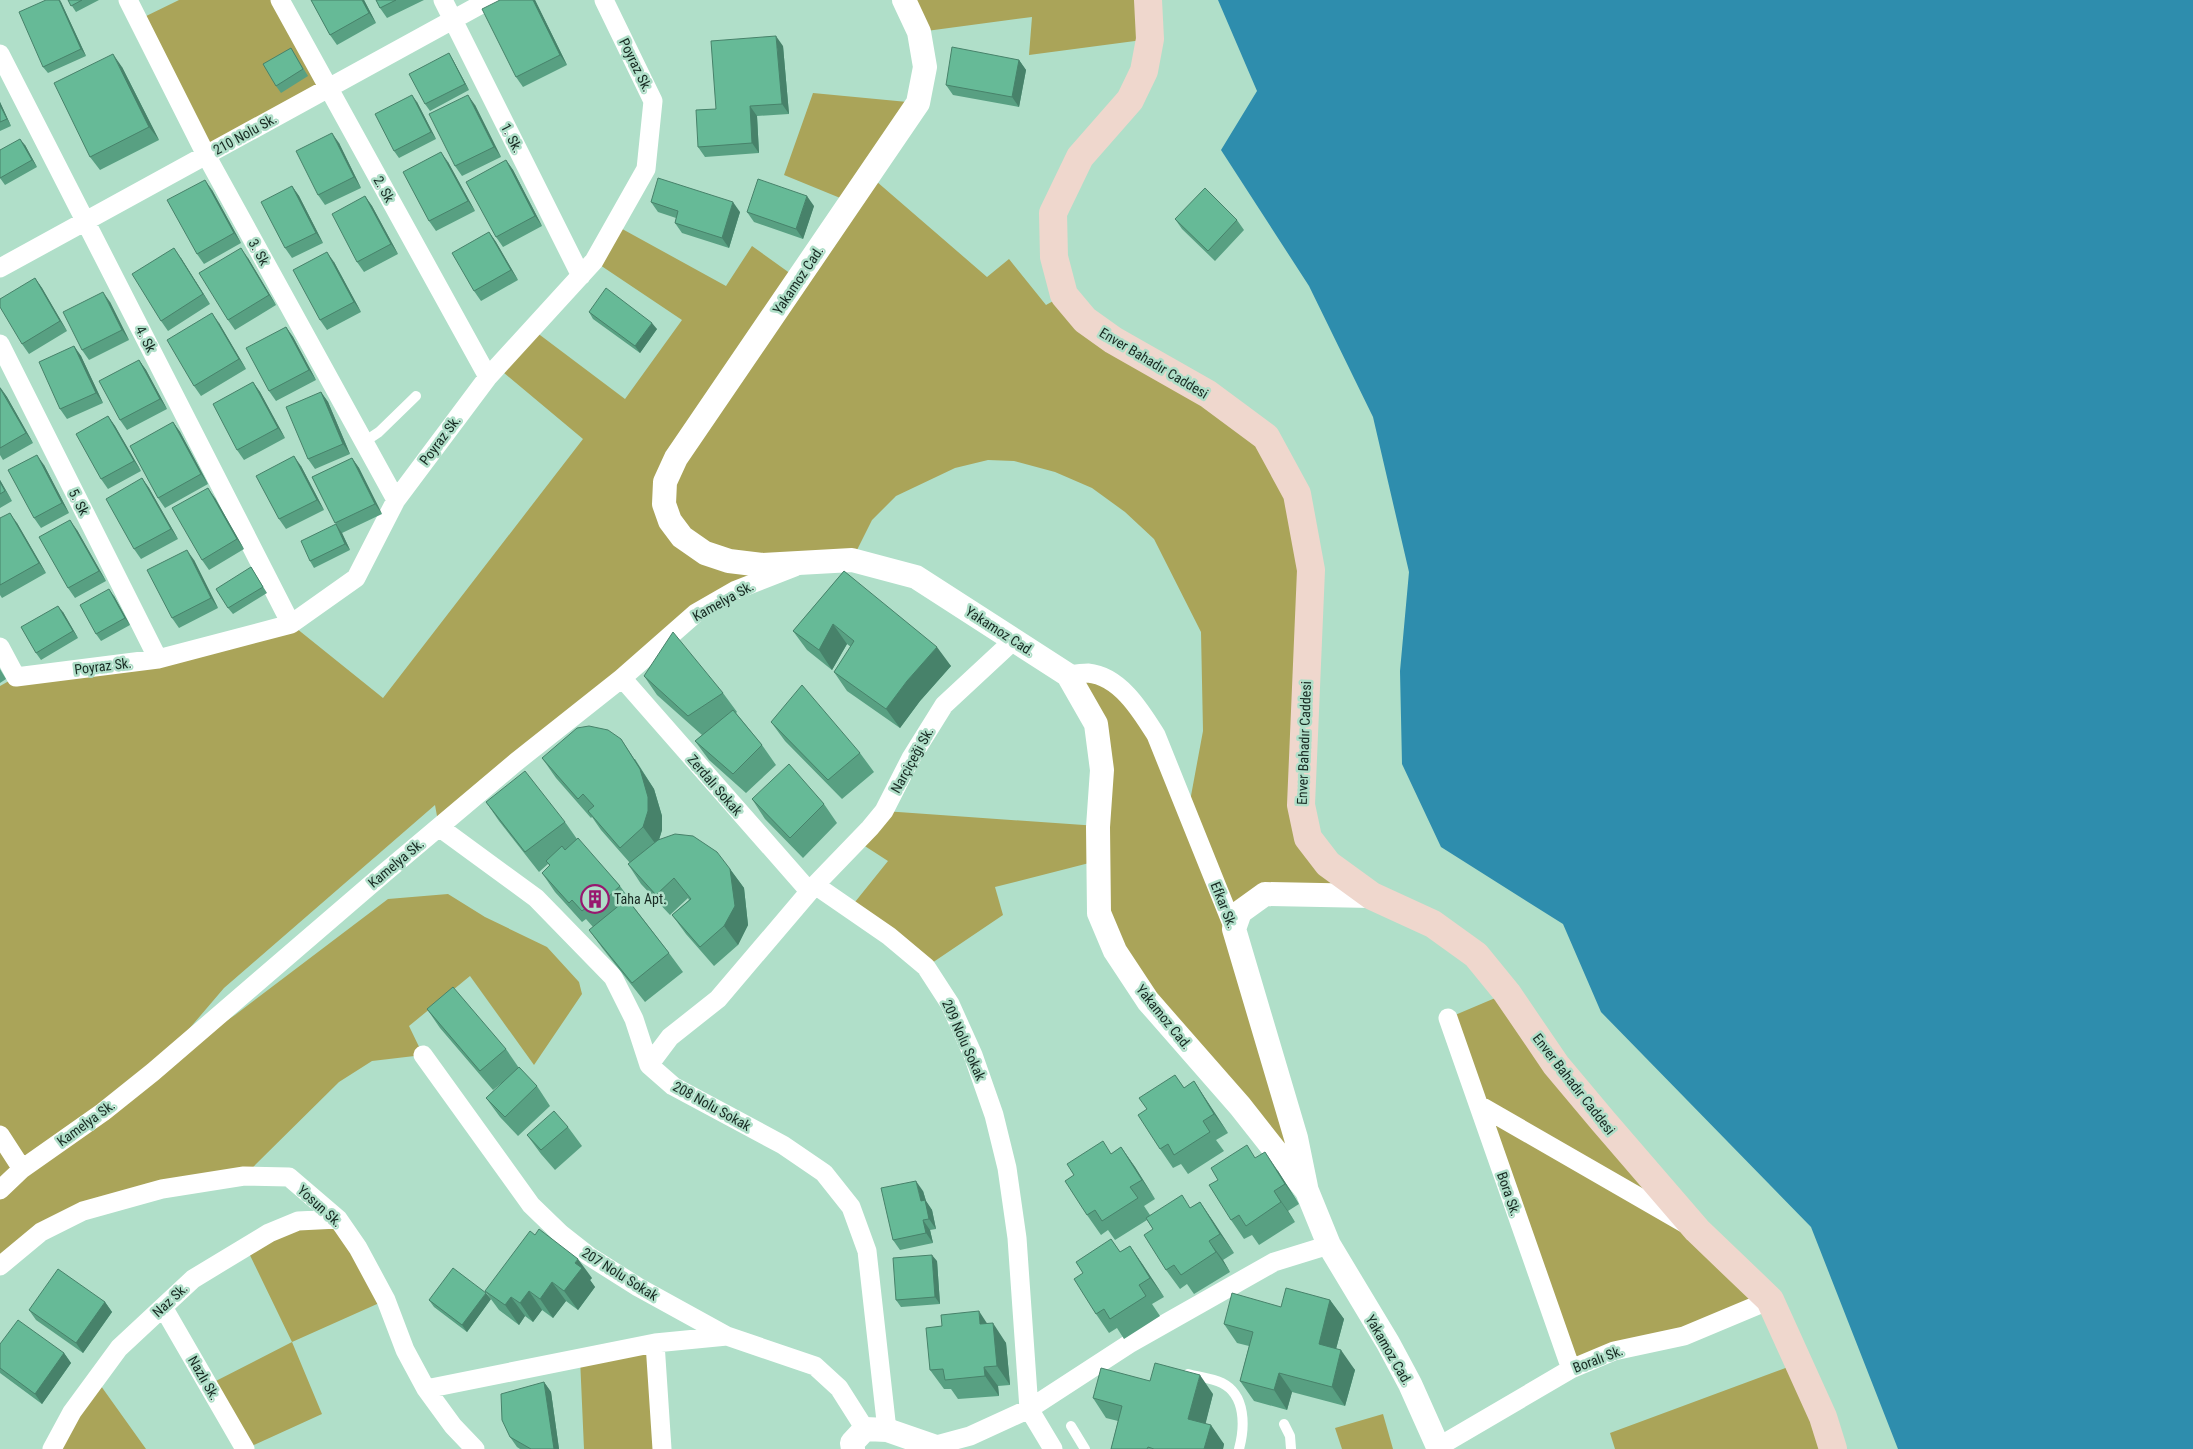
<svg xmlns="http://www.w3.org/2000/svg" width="2193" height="1449" font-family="'Roboto Condensed',sans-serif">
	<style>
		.green { fill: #aaa459 }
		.water { fill: #2e8dad }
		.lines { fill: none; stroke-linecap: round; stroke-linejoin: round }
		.service { stroke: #fff; stroke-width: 10 }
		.minor { stroke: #fff; stroke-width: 19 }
		.tertiary { stroke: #fff; stroke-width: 24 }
		.secondary { stroke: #efd7cd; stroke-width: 28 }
		.wall { fill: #58a082 }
		.shaded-wall { fill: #47826a }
		.building { fill: #66ba97; stroke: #47826a }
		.labels { text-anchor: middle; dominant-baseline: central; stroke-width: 5; stroke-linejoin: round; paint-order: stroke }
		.street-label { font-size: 14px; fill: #172a22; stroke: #b0dfc9 }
		.poi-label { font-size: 14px; fill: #172a22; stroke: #b0dfc9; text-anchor: start }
	</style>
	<rect width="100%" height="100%" fill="#b0dfc9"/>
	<path class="green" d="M179 0H280L328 88 206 155 138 20Z
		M904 0H1148L1150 39 1029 55 1032 17 919 32Z
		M813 93 918 103 869 175 987 277 1009 259 1046 305 1064 295 1266 437 1297 494 1308 838 1372 896 1265 894 1240 911 1307 1191 1115 951 1097 861 995 887 1003 915 926 967 851 907 888 861 857 841 884 811 1098 826 1102 770 1068 675 1089 673 1138 707 1188 812 1203 731 1201 632 1154 539 1125 512 1092 488 1055 472 1014 461 988 460 955 468 896 496 872 520 852 560 736 590 439 827 435 805 224 988 154 1070 235 1015 388 899 448 894 485 917 547 947 579 982 582 994 534 1065 470 976 409 1026 423 1055 372 1061 339 1082 244 1176 83 1211 0 1266V686L16 677 291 624 383 698 583 439 497 367 532 329 625 399 682 320 594 261 615 225 726 286 752 246 798 279 850 202 784 175Z
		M1507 993 1770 1300 1571 1369 1448 1018Z
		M338 1219 386 1300 292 1342 322 1414 245 1449 208 1385 292 1342 246 1247 269 1233Z
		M655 1343 662 1449H584L580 1358Z
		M1799 1363 1833 1449H1615L1610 1433Z
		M96 1379 146 1449H52Z
		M1383 1414 1393 1449H1342L1335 1428Z"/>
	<path class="water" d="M1218 0H2193V1449H1898L1811 1227 1601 1012 1563 924 1441 847 1402 764 1400 671 1409 572 1373 417 1309 286 1221 150 1257 91Z"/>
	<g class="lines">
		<path class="service" d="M364 442 379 432 416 396
			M1188 1374C1199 1377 1212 1378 1222 1383 1246 1395 1245 1427 1239 1449
			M1284 1424 1290 1436 1291 1449
			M1071 1426 1085 1449"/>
		<path class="minor" d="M128 0 206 155 396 500
			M280 0 488 377
			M443 0 581 276
			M0 54 291 624
			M0 268 489 0
			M0 344 158 659
			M0 647 16 677 158 659 291 624 356 578 396 500 488 377 594 261 646 169 653 101 604 0
			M1068 675C1075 674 1082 673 1088 673 1120 676 1141 711 1156 735L1234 929
			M622 678 809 891
			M439 827 536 898 613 977 634 1019 649 1065 673 1086 783 1145 824 1173 851 1207 867 1251 887 1430
			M815 885 870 828 884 811 911 758 944 705 1014 640
			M1448 1018 1571 1369
			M423 1055 531 1205 561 1234 589 1256 638 1287 727 1336 815 1366 839 1388 865 1429
			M649 1065 670 1037 718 999 815 885 889 936 926 967 950 1004 973 1055 994 1115 1007 1168 1017 1238 1029 1409 1053 1449
			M1479 1105 1684 1223
			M0 1135 22 1169
			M0 1190 22 1169 103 1112 153 1072 382 875 516 762 622 678 696 613 736 590 795 567
			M0 1266 41 1232 83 1211 162 1189 244 1176 289 1177 338 1219 358 1248 386 1300 405 1350 426 1389 453 1426 475 1449
			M163 1307 245 1449
			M655 1343 662 1449
			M426 1389 655 1343 727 1336
			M933 1446 970 1436 1029 1409 1129 1344 1274 1262 1329 1245
			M1438 1447 1571 1369 1614 1351 1684 1336 1770 1300
			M52 1449 72 1412 119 1348 193 1279 269 1233 298 1221 338 1219"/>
		<path class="tertiary" d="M904 0 919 32 925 67 918 103 676 458 665 482 664 504 670 521 682 537 705 553 729 561 762 565 852 560 916 577 1068 675 1096 724 1102 770 1098 827 1099 913 1115 951 1148 1001 1240 1106 1307 1191 1329 1245 1388 1343 1410 1384 1439 1449
			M1306 1187 1296 1138 1234 929 1240 912 1265 894 1372 896
			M853 1449 852 1443 865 1429 887 1430 942 1449"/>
		<path class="secondary" d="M1148 0 1150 39 1144 71 1130 100 1080 157 1053 213 1054 257 1064 295 1085 320 1113 340 1208 394 1266 437 1297 494 1311 570 1301 805 1308 838 1328 864 1372 896 1433 924 1476 955 1507 993 1556 1065 1603 1121 1697 1230 1770 1300 1823 1417 1833 1449"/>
	</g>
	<path class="wall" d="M68 0H99L76 12Z
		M311 0H364L376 23 337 45 330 35Z
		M376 0H424L387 18 380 8Z
		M500 0H535L567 65 523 87 516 77Z
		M61 2 86 56 48 73 43 67Z
		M783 46 789 114 757 116 759 153 705 157 698 147 716 109Z
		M291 48 308 76 281 93 276 86Z
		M449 53 453 60 469 90 430 111 425 104Z
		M1019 60 1026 70 1019 107 953 95 946 85Z
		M122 67 159 140 100 170 90 157Z
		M0 102 11 126 0 131Z
		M417 102 436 139 399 158 394 151Z
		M475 105 501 157 462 176 455 166Z
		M339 143 361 188 325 205 318 195Z
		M25 145 37 167 5 185 0 178Z
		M506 160 513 170 542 226 503 247 496 237Z
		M448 162 475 211 436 231 429 221Z
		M292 186 299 196 323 243 292 258 285 248Z
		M212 190 241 243 204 264 197 254Z
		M365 196 372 206 398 254 364 272 357 262Z
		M651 202 740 212 729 248 682 233 675 223 676 218 658 212Z
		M814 206 803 239 754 222 747 212Z
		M1175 219 1237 220 1244 230 1215 261 1182 229Z
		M489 232 496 242 518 280 481 301 474 291Z
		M181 258 210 304 168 331 161 321Z
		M248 258 276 305 235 330 228 320Z
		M334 262 361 312 327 330 320 320Z
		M35 278 42 288 67 331 29 354 22 344Z
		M110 302 129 340 89 360 82 350Z
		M589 312 657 329 640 353 593 319Z
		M219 323 246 369 201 396 194 386Z
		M286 327 293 337 316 380 276 401 269 391Z
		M74 346 81 356 103 403 67 419 60 409Z
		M139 360 146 370 167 409 127 430 120 420Z
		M253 382 260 392 285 438 244 460 237 450Z
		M0 387 7 397 33 443 3 460 0 455Z
		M321 392 328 402 350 454 315 469 308 459Z
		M108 416 115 426 141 471 108 489 101 479Z
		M173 422 180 432 208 484 165 508 158 498Z
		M352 458 359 468 382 514 342 533 350 550 314 568 310 561 336 524 312 477Z
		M44 465 69 513 41 528 34 518Z
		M301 466 324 510 286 529 279 519Z
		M142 478 149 488 178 539 141 559 134 549Z
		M0 480 12 501 0 508Z
		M215 498 244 549 209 570 202 560Z
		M0 518 17 523 46 573 2 598 0 595Z
		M77 530 106 581 75 598 68 588Z
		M194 560 218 608 179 628 172 618Z
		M251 567 267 593 233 614 228 608Z
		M844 571 951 666 920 701 900 728 847 691 834 672 851 647 847 644 832 670 807 650 793 631Z
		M114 596 130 625 101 641 96 634Z
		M63 612 78 638 41 660 36 653Z
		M0 669 6 679 0 683Z
		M644 676 723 693 737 712 736 713 762 745 776 765 746 793 709 760 695 741 702 735 657 695Z
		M771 722 860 753 874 772 842 799 785 741Z
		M542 758 635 759 654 789 662 816V830L659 840 730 869 744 888 748 925 738 945 714 966 686 934 672 915 689 900 688 898 670 915 641 884 628 864 630 863 601 830 592 817 591 818 556 778Z
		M752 799 824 804 837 823 803 858 765 819Z
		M486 802 565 822 577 839 620 886 634 905 633 906 669 953 683 972 645 1002 603 949 589 930 593 927 586 919 582 922 555 892 542 873 550 866 548 864 539 872 499 821Z
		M427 1009 506 1049 519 1068 537 1086 550 1106 518 1136 500 1117 486 1098 503 1082 493 1090 440 1028Z
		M1175 1075 1184 1088 1194 1081 1207 1101 1228 1133 1216 1140 1224 1151 1188 1174 1181 1164 1173 1168 1160 1149 1147 1109Z
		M568 1127 582 1146 555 1170 541 1154 527 1135Z
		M1121 1147 1135 1167 1155 1199 1144 1206 1150 1215 1190 1208 1200 1202 1234 1253 1223 1260 1230 1272 1194 1294 1187 1284 1180 1289 1166 1270 1153 1229 1147 1220 1115 1240 1108 1230 1101 1235 1087 1215 1112 1154Z
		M1255 1158 1278 1171 1299 1204 1288 1211 1295 1222 1259 1245 1252 1235 1244 1239 1231 1220Z
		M923 1191 926 1201 932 1210 936 1229 930 1230 933 1243 900 1250 893 1240Z
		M1111 1239 1120 1252 1130 1246 1143 1265 1164 1297 1152 1304 1160 1316 1124 1339 1117 1328 1109 1333 1096 1314 1083 1273Z
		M937 1261 940 1304 901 1307 896 1300Z
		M592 1278 590 1280 595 1287 578 1310 566 1301 553 1318 542 1310 533 1322 525 1316 519 1325 499 1310 485 1291Z
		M491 1299 467 1332 434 1307 429 1300Z
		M1330 1300 1344 1319 1336 1349 1355 1370 1345 1406 1292 1392 1287 1410 1254 1401 1240 1381 1249 1346 1237 1343 1224 1324 1281 1307Z
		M105 1302 112 1312 83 1353 36 1320 29 1310Z
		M988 1324 1006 1343 1010 1385 998 1386 999 1396 958 1399 951 1389H944L930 1370Z
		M0 1344 64 1353 71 1363 42 1404 0 1373Z
		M1150 1381 1213 1394 1205 1424 1224 1444 1223 1449H1111L1118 1421 1106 1418 1093 1398Z
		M544 1382 551 1392 559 1449H520L517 1447 510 1437Z"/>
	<path class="shaded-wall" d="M59 0H60L61 2 86 56 81 49Z
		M362 0H364L376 23 369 13Z
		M533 0H535L567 65 560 55Z
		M776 36 783 46 789 114 782 104Z
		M449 53 453 60 469 90 465 84Z
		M113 54 122 67 159 140 149 127Z
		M1019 60 1026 70 1019 107 1012 97Z
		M412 95 417 102 436 139 431 132Z
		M468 95 475 105 501 157 494 147Z
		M0 102 11 126 7 119 0 105Z
		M750 106 757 116 759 153 752 143Z
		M332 133 339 143 361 188 354 177Z
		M20 139 25 145 37 167 32 160Z
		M441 152 448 162 475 211 468 201Z
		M506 160 513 170 542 226 535 216Z
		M205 180 212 190 241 243 234 233Z
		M292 186 299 196 323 243 316 233Z
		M365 196 372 206 398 254 391 244Z
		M807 196 814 206 803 239 796 229Z
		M733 202 740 212 729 248 722 238Z
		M489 232 496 242 518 280 511 270Z
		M174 248 181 258 210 304 203 294Z
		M241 248 248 258 276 305 269 295Z
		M327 252 334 262 361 312 354 302Z
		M35 278 42 288 67 331 60 321Z
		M103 292 110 302 129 340 122 330Z
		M212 313 219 323 246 369 239 359Z
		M652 323 657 329 640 353 635 346Z
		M286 327 293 337 316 380 309 370Z
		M74 346 81 356 103 403 96 393Z
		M139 360 146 370 167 409 160 399Z
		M253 382 260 392 285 438 278 428Z
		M0 387 7 397 33 443 26 433Z
		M321 392 328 402 350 454 343 444Z
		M108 416 115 426 141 471 134 461Z
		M173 422 180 432 208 484 201 474Z
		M37 455 44 465 69 513 62 503Z
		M294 456 301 466 324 510 317 500Z
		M352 458 359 468 382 514 375 504Z
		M142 478 149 488 178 539 171 529Z
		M0 480 12 501 0 482Z
		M208 488 215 498 244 549 237 539Z
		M10 513 17 523 46 573 39 563Z
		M70 520 77 530 106 581 99 571Z
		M337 526 342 533 350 550 345 544Z
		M187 550 194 560 218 608 211 598Z
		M109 589 114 596 130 625 125 618Z
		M58 606 63 612 78 638 73 631Z
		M833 624 847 644 832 670 819 650Z
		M937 647 951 666 920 701 900 728 886 709 907 681Z
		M621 739 654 789 662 816V830L657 846 643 827Z
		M730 869 744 888 748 925 738 945 724 926Z
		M1194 1081 1207 1101 1228 1133 1214 1114Z
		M1121 1147 1135 1167 1155 1199 1142 1180Z
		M1265 1152 1278 1171 1299 1204 1285 1184Z
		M916 1181 923 1191 926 1201 932 1210 936 1229 929 1219 921 1201Z
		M1274 1191 1288 1211 1295 1222 1281 1202Z
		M1200 1202 1213 1221 1234 1253 1220 1234Z
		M923 1220 930 1230 933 1243 926 1233Z
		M1209 1241 1223 1260 1230 1272 1216 1252Z
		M1130 1246 1143 1265 1164 1297 1150 1278Z
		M932 1255 937 1261 940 1304 935 1297Z
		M578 1259 592 1278 590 1280 595 1287 578 1310 564 1291 575 1263Z
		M552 1282 566 1301 553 1318 540 1299Z
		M529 1291 542 1310 533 1322 520 1303Z
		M486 1293 491 1299 467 1332 462 1325Z
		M511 1297 525 1316 519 1325 505 1305Z
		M1330 1300 1344 1319 1332 1364 1319 1344Z
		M105 1302 112 1312 83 1353 76 1343Z
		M979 1311 992 1331 980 1324Z
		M993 1323 1006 1343 1010 1385 997 1366Z
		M1341 1350 1355 1370 1345 1406 1332 1387Z
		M64 1353 71 1363 42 1404 35 1394Z
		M984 1367 998 1386 999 1396 985 1376Z
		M1279 1373 1292 1392 1287 1410 1274 1390Z
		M1200 1375 1213 1394 1202 1438 1188 1419Z
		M544 1382 551 1392 559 1449H554Z
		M1211 1425 1224 1444 1223 1449H1204Z"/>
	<path class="building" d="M46 0H59L81 49 43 67 19 12Z
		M68 0H82L71 6Z
		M311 0H362L369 13 330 35Z
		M376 0H396L380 8Z
		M500 0H533L560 55 516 77 482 9Z
		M776 36 782 104 750 106 752 143 698 147 696 110 716 109 711 41Z
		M952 47 1019 60 1012 97 946 85Z
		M291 48 303 69 276 86 263 64Z
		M449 53 465 84 425 104 409 74Z
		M113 54 149 127 90 157 54 83Z
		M412 95 431 132 394 151 375 114Z
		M468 95 494 147 455 166 429 114Z
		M0 105 7 119 0 122Z
		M332 133 354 177 318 195 296 151Z
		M20 139 32 160 0 178V150Z
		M441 152 468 201 429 221 403 172Z
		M506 160 535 216 496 237 466 182Z
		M658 178 733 202 722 238 675 223 678 211 651 202Z
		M758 179 807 196 796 229 747 212Z
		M205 180 234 233 197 254 167 200Z
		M292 186 316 233 285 248 261 202Z
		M1205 188 1237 220 1208 251 1175 219Z
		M365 196 391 244 357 262 332 214Z
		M489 232 511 270 474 291 452 253Z
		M174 248 203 294 161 321 132 274Z
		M241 248 269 295 228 320 199 273Z
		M327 252 354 302 320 320 293 270Z
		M35 278 60 321 22 344 0 307V299Z
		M606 288 652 323 635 346 589 312Z
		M103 292 122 330 82 350 63 312Z
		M212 313 239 359 194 386 167 340Z
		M286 327 309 370 269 391 246 348Z
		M74 346 96 393 60 409 39 362Z
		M139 360 160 399 120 420 99 381Z
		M253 382 278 428 237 450 213 404Z
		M0 388 26 433 0 448Z
		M321 392 343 444 308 459 286 407Z
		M108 416 134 461 101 479 76 434Z
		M173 422 201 474 158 498 130 446Z
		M37 455 62 503 34 518 8 470Z
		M294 456 317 500 279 519 256 476Z
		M352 458 375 504 335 523 312 477Z
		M142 478 171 529 134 549 106 499Z
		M0 482 5 491 0 494Z
		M208 488 237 539 202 560 172 508Z
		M10 513 39 563 0 585V518Z
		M70 520 99 571 68 588 39 537Z
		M336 524 345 544 310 561 301 541Z
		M187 550 211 598 172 618 147 570Z
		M251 567 263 587 228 608 216 589Z
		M844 571 937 647 907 681 886 709 834 672 854 641 833 624 819 650 793 631Z
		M109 589 125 618 96 634 80 605Z
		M58 606 73 631 36 653 21 627Z
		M673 632 723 693 688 716 644 676Z
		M802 685 860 753 828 780 771 722Z
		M733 710 762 745 733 774 695 741Z
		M589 726 608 730 621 739 640 769 648 797V811L643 827 620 848 588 811 594 806 583 794 578 799 542 758 577 728Z
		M789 764 824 804 790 838 752 799Z
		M525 771 565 822 525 852 486 802Z
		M675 834 693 836 717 852 730 869 735 906 724 926 700 947 672 915 691 899 674 878 656 895 628 864 658 840Z
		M578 838 620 886 593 911 588 906 582 911 572 900 569 903 542 873 550 865 546 861 562 846 565 850Z
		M627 899 669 953 632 983 589 930Z
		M453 987 506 1049 480 1071 427 1009Z
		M519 1067 537 1086 505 1117 486 1098Z
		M1175 1075 1184 1088 1194 1081 1214 1114 1203 1121 1210 1132 1174 1155 1168 1144 1160 1149 1138 1115 1147 1109 1139 1098Z
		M554 1111 568 1127 541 1150 527 1135Z
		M1103 1141 1111 1154 1121 1147 1142 1180 1130 1187 1138 1198 1102 1221 1095 1210 1087 1215 1065 1181 1074 1175 1067 1164Z
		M1247 1145 1255 1158 1265 1152 1285 1184 1274 1191 1281 1202 1246 1226 1239 1215 1231 1220 1209 1185 1218 1180 1211 1168Z
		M916 1181 921 1201 925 1200 929 1219 923 1220 926 1233 893 1240 881 1188Z
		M1182 1195 1190 1208 1200 1202 1220 1234 1209 1241 1216 1252 1181 1275 1174 1265 1166 1270 1144 1235 1153 1229 1146 1218Z
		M539 1229 578 1259 575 1263 582 1268 564 1291 552 1282 540 1299 529 1291 520 1303 511 1297 505 1305 485 1291 530 1231 535 1235Z
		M1111 1239 1120 1252 1130 1246 1150 1278 1139 1285 1146 1296 1110 1319 1104 1309 1096 1314 1074 1279 1083 1273 1076 1262Z
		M932 1255 935 1297 896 1300 893 1258Z
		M453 1268 486 1293 462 1325 429 1300Z
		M58 1269 105 1302 76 1343 29 1310Z
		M1286 1288 1330 1300 1319 1344 1341 1350 1332 1387 1279 1373 1274 1390 1240 1381 1253 1332 1224 1324 1232 1293 1281 1307Z
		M979 1311 980 1324 993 1323 997 1366 984 1367 985 1376 945 1380 943 1369 930 1370 926 1328 942 1326 941 1315Z
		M18 1320 64 1353 35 1394 0 1368V1344Z
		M1155 1363 1200 1375 1188 1419 1211 1425 1204 1449H1154L1148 1447 1147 1449H1111L1122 1406 1093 1398 1101 1368 1150 1381Z
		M544 1382 554 1449H531L510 1437 502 1420 501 1394Z"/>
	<defs>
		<symbol id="building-ring" viewBox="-11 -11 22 22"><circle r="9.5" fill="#b0dfc9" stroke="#98186f" stroke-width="1.5"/><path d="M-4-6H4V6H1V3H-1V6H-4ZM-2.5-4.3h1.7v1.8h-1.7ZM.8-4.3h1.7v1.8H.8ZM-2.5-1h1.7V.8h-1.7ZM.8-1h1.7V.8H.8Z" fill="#98186f"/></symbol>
	</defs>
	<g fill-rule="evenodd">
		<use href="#building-ring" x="579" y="883" width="32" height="32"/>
	</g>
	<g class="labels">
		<g class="street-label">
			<text transform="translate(636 65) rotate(64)">Poyraz Sk.</text>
			<text transform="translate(245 134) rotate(-29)">210 Nolu Sk.</text>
			<text transform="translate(512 138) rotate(63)">1. Sk.</text>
			<text transform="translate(384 189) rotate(61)">2. Sk</text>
			<text transform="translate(259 252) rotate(61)">3. Sk</text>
			<text transform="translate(798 280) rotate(-56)">Yakamoz Cad.</text>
			<text transform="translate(146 339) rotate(63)">4. Sk</text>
			<text transform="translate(1154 363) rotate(31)">Enver Bahadır Caddesi</text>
			<text transform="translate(440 440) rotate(-53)">Poyraz Sk.</text>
			<text transform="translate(79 502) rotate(63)">5. Sk</text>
			<text transform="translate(723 601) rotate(-29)">Kamelya Sk.</text>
			<text transform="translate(1000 631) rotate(33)">Yakamoz Cad.</text>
			<text transform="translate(103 666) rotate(-7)">Poyraz Sk.</text>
			<text transform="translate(1304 743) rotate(-88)">Enver Bahadır Caddesi</text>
			<text transform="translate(912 760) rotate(-61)">Narçiçeği Sk.</text>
			<text transform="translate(715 785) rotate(49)">Zerdalı Sokak</text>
			<text transform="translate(396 863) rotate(-40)">Kamelya Sk.</text>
			<text transform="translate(1224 905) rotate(68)">Efkar Sk.</text>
			<text transform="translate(1164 1017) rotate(51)">Yakamoz Cad.</text>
			<text transform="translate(964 1040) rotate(66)">209 Nolu Sokak</text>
			<text transform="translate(1574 1084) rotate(52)">Enver Bahadır Caddesi</text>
			<text transform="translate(712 1106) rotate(29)">208 Nolu Sokak</text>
			<text transform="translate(86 1123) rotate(-36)">Kamelya Sk.</text>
			<text transform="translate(1509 1194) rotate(71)">Bora Sk.</text>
			<text transform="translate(320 1206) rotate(42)">Yosun Sk.</text>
			<text transform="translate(620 1274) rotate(32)">207 Nolu Sokak</text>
			<text transform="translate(170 1300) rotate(-43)">Naz Sk.</text>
			<text transform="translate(1389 1350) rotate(60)">Yakamoz Cad.</text>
			<text transform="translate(1598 1359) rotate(-21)">Boralı Sk.</text>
			<text transform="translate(204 1378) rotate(60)">Nazlı Sk.</text>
		</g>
		<g class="poi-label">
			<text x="614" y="899">Taha Apt.</text>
		</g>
	</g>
</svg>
